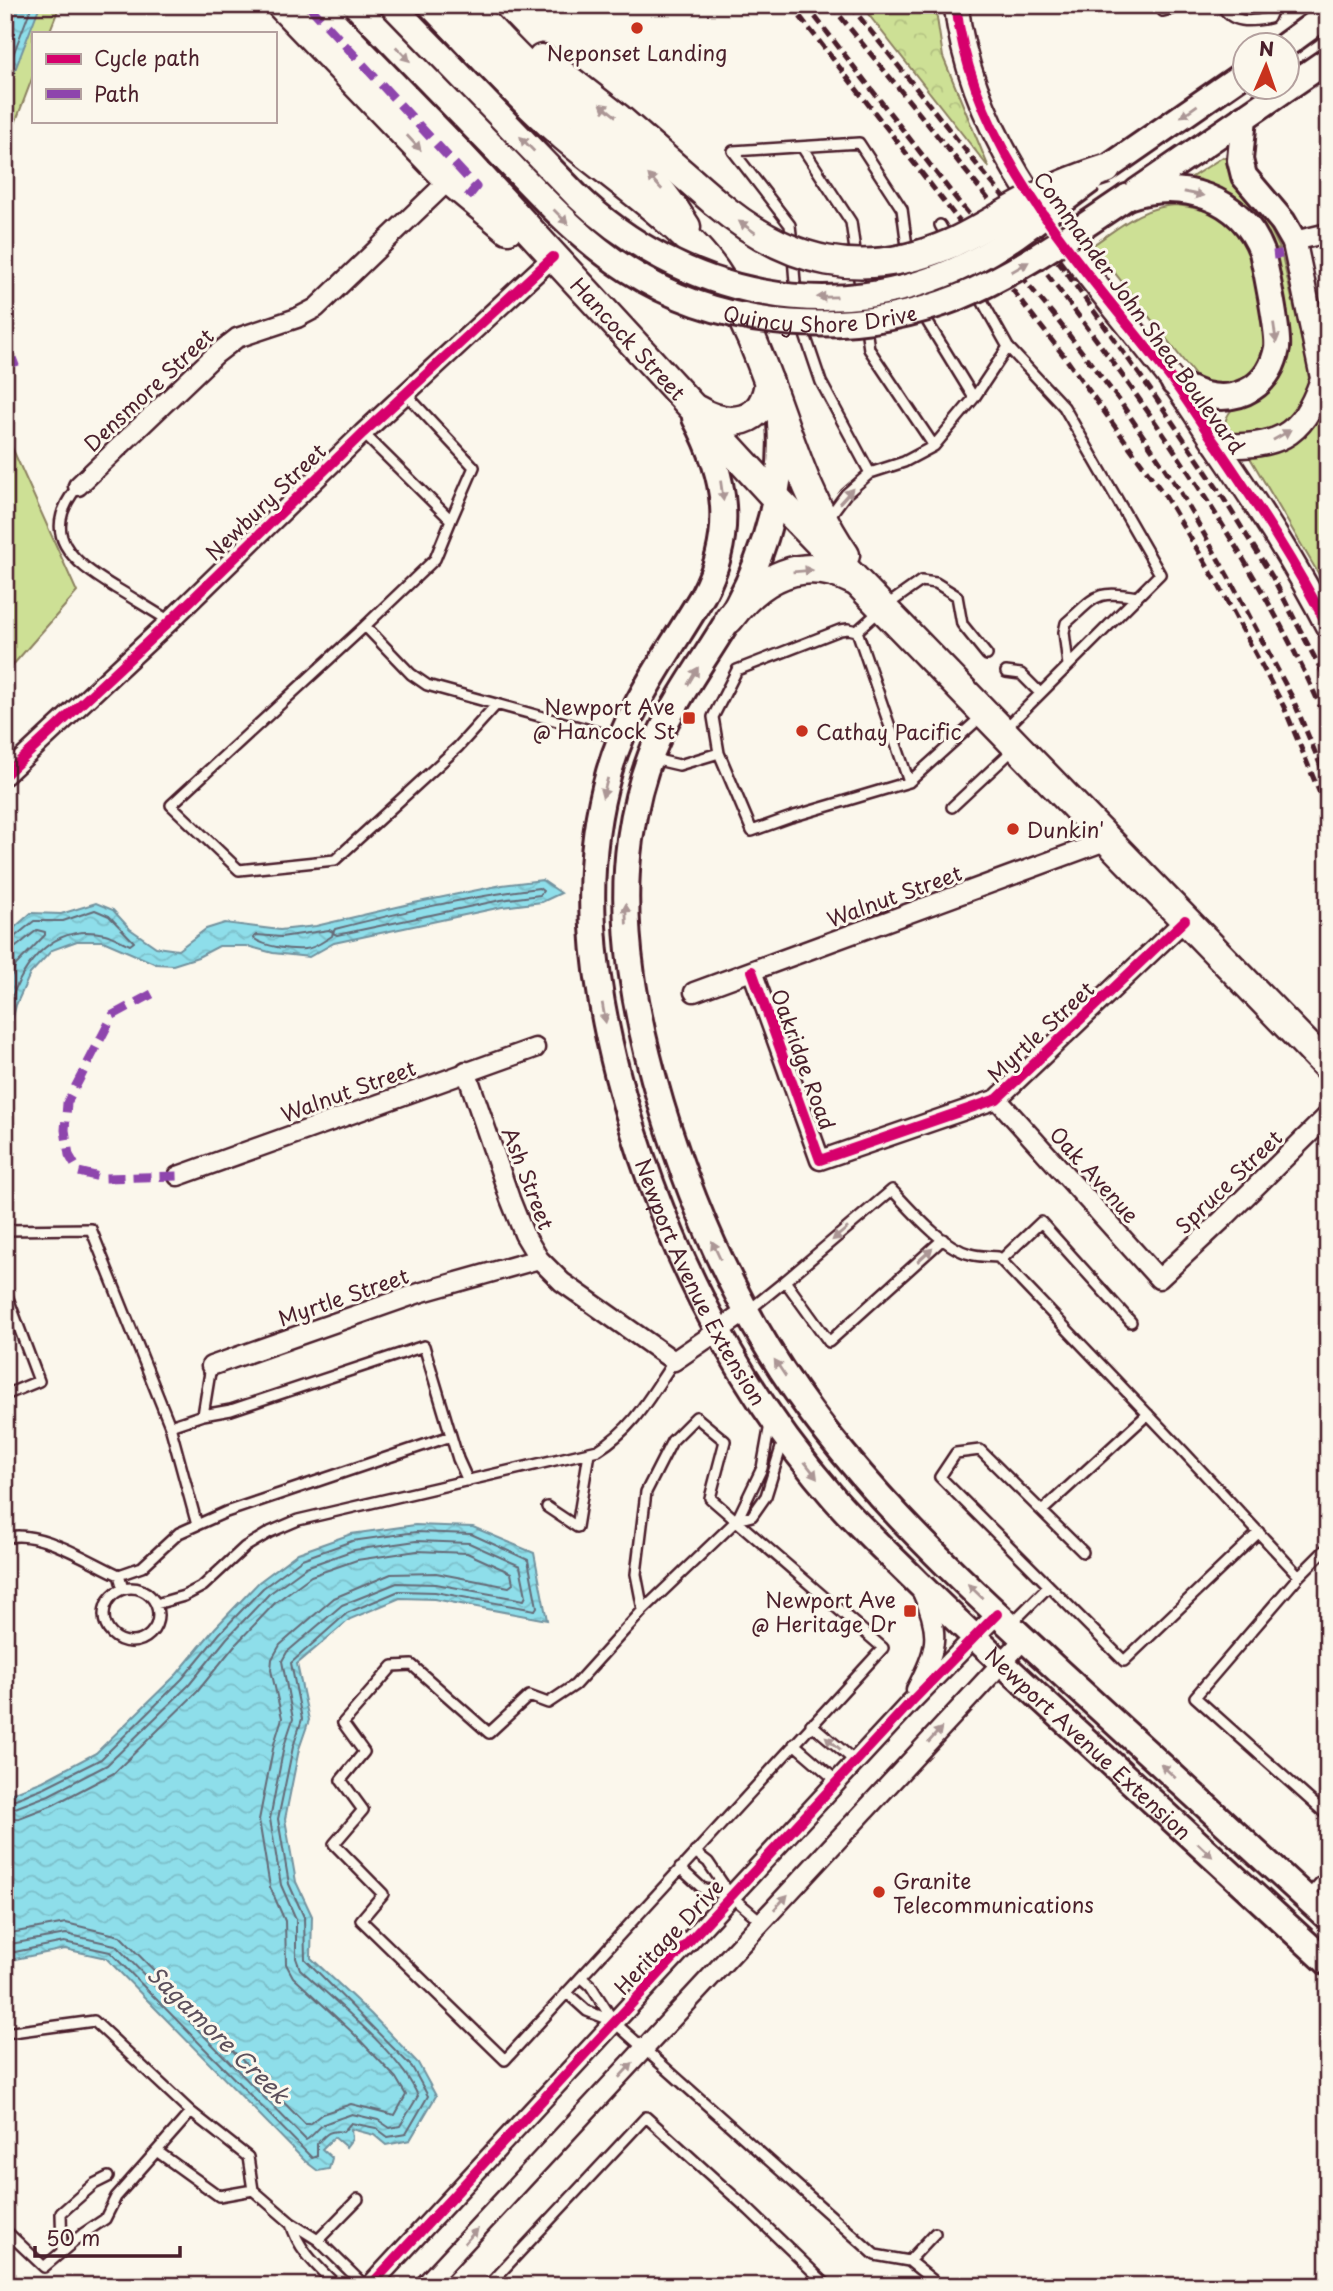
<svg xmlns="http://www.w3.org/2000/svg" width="1333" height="2291" font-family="'Playpen Sans',sans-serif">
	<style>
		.green { fill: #cde095; stroke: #8c8060; stroke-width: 2 }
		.forest { fill: url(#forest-crowns); stroke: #8c8060; stroke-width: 2 }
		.water { fill: url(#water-waves); stroke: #73929e; stroke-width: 2 }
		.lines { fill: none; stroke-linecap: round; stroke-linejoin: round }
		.shore { stroke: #656b77; stroke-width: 2 }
		.service-casing { stroke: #4a1f2b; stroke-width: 14 }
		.minor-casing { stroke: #4a1f2b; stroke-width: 23 }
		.tertiary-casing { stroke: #4a1f2b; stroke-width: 28 }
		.secondary-casing { stroke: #4a1f2b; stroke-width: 30 }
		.primary-casing { stroke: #4a1f2b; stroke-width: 33 }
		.service { stroke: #fbf7ec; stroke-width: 9 }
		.minor { stroke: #fbf7ec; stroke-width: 18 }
		.tertiary { stroke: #fbf7ec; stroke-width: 23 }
		.secondary { stroke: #fbf7ec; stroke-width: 24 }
		.primary { stroke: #fbf7ec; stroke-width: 28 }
		.rail { stroke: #4a1f2b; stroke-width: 5; stroke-dasharray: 10 5; stroke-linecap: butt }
		.secondary-bridge-casing { stroke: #4a1f2b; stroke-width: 30; stroke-linecap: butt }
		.primary-bridge-casing { stroke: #4a1f2b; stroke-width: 33; stroke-linecap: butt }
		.secondary-bridge { stroke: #fbf7ec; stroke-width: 24 }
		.primary-bridge { stroke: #fbf7ec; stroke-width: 28 }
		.quiet { stroke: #8e44ad; stroke-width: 9; stroke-dasharray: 18 9; stroke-linecap: butt }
		.cycleway-casing { stroke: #fbf7ec; stroke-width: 15 }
		.cycleway { stroke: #d6006c; stroke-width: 10 }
		.oneway { fill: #ab9695 }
		.poi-dot { fill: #c8321e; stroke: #fbf7ec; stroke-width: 2.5 }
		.labels { text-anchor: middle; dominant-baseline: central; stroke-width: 6; stroke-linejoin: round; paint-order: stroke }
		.poi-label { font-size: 21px; fill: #4a1f2b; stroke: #fbf7ec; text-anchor: start }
		.street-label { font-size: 21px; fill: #4a1f2b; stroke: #fbf7ec }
		.water-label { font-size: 23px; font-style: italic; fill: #5b4f5b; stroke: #fbf7ec }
	</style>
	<defs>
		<pattern id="forest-crowns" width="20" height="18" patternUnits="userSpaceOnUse" patternTransform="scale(1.75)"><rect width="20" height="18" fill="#cde095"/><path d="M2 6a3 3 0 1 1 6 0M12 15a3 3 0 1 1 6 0" fill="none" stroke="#b2c081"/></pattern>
		<pattern id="water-waves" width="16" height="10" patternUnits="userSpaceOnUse" patternTransform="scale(1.75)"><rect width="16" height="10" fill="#8edeea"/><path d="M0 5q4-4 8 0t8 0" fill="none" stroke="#7cbec9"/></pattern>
	</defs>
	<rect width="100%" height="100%" fill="#fbf7ec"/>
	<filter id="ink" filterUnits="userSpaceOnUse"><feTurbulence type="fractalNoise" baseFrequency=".0143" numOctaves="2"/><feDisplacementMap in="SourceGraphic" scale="14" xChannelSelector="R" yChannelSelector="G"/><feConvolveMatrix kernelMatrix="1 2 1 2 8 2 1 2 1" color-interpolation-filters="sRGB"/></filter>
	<g filter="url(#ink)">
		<path class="green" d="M5 5H60L49 33H33V76L5 150Z
			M1223 157 1226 159 1235 187 1268 224 1280 249 1273 250C1253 203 1235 192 1187 180Z
			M1176 205C1200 208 1227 214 1243 235 1255 251 1256 273 1259 292 1261 309 1267 328 1266 345 1266 350 1263 355 1261 360 1247 386 1221 389 1197 378L1093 245C1121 226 1141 207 1176 205Z
			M1282 256 1308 367 1309 380 1298 412 1270 434 1234 437 1225 422C1232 401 1242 408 1258 399 1267 394 1279 381 1284 371 1294 349 1278 284 1274 258Z
			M1316 415 1319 417C1329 470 1325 525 1324 578H1321L1249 456C1286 451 1292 441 1316 415Z
			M5 432 77 592 5 674Z"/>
		<path class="forest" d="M861 5H935L943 57 989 168Z"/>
		<path class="water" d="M5 5H40L5 96Z
			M542 880 561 893 542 902 502 907 334 943 309 957 273 953 247 946H219L198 957 173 965 156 964 103 941H77L52 950 30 974 16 1005 5 1049V936L31 913 61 914 96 903 113 910 130 929 156 947 178 950 206 929 225 923 280 930 316 926 414 903 502 885Z
			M415 1525 473 1527 534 1553 547 1620 434 1599 400 1598 350 1619 297 1664 309 1720 299 1749 285 1819 296 1882 312 1916 311 1958 371 2014 418 2063 436 2096 410 2140 386 2145 374 2135 351 2129 352 2139 346 2147 334 2137 322 2149 332 2158 329 2169 318 2171 305 2161 106 1958 65 1949 5 1961V1793L10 1794 43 1781 96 1753 177 1674 215 1628 259 1582 298 1553 351 1534Z"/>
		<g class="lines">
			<path class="shore" d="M5 76 32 5
				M539 888 543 891 540 895 501 900 337 935 333 933 335 929C402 912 470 896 539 888Z
				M329 930 333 932 332 936C324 941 314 949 305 949 290 950 265 947 253 938L257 935 281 937Z
				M5 941 12 939 34 921H63L95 910 109 916 134 942 130 945C122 942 113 936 105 934 48 921 17 972 5 1019
				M5 950 16 947 37 930 45 932V935L16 965 5 990
				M5 1800H13L45 1787 101 1759 182 1679 220 1633 263 1588 302 1559 352 1541 416 1532 471 1534 528 1560 537 1607 535 1610 435 1592 399 1591 347 1613 291 1663 302 1719 293 1747 278 1819 289 1884 304 1917 305 1959 412 2067 428 2096 406 2134 388 2137 376 2128 351 2123 343 2132C330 2129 326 2134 317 2144V2156L312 2158 110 1952 64 1942 5 1954
				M5 1809 15 1808 49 1795 107 1765 189 1685 227 1638 269 1594 306 1567 354 1550 416 1541 469 1543 520 1566 526 1596 524 1600 436 1584 397 1583 342 1605 287 1652 282 1661 293 1719 284 1746 270 1819 281 1885 296 1919V1958L300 1969C335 2002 400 2053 418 2096L400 2126 390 2128 378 2120 352 2114C349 2115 326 2123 324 2124 317 2129 313 2136 306 2140L115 1945 66 1934 5 1945
				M5 1819 19 1818 53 1805 114 1773 197 1692 235 1645 276 1602 311 1576 357 1560 417 1551 467 1553 511 1573 513 1584 509 1587 436 1573 391 1574 334 1598 280 1645 272 1659 271 1670 282 1718 274 1744 259 1820 270 1887 285 1921 286 1964 293 1977 353 2033 396 2078 406 2095 395 2115 351 2104 322 2114 309 2124H305L120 1936 66 1923 5 1934"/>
			<defs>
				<path id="service" d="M1161 5 1163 11 1187 5
					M1222 5C1231 24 1251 22 1269 18L1275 5
					M802 147 851 222 861 293
					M940 225 949 241
					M792 243 790 225 733 151 859 143 902 209 912 284
					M793 257 796 295
					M976 290 1008 347 1064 407 1160 574 1004 730
					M922 313 974 398
					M865 321 869 349 934 446
					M802 326 821 382 870 473
					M406 394 474 467 451 520
					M363 433 451 520 435 559 365 626 411 674 427 685 619 738
					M78 486C38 535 72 561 114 587 133 598 151 610 170 621
					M829 517 846 494 870 473 904 462 934 446 974 398 1008 347
					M365 626 171 805 239 870 335 860 458 747 496 705
					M857 631 909 782
					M1068 665 1064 632 1066 623C1096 597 1095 589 1137 597
					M1006 672 1021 674 1040 693
					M719 753 752 831 791 817 909 782 982 716
					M653 759 679 765 719 753 713 717 737 670 840 630 848 629 857 631 883 608 921 581 936 583 957 596 962 624 987 655
					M952 807 1013 750
					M5 1230 91 1229 170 1426 203 1415 231 1410 424 1346 458 1459 468 1481
					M943 1239 829 1342 785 1281 892 1190C912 1211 942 1247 970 1254 979 1257 989 1256 998 1257L1183 1451 1299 1576 1328 1547
					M1001 1260 1041 1222 1131 1322
					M5 1290 39 1381 5 1395
					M748 1311 785 1281
					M203 1415 211 1366
					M696 1417 725 1441 710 1498 883 1648 505 2060 361 1920 383 1894 334 1844 363 1810 341 1780 364 1752 343 1723 393 1666 412 1665 489 1733 529 1696 548 1703 575 1685 643 1610 636 1574 646 1492 672 1441Z
					M170 1426 197 1525
					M547 1507 577 1527 589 1453
					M1042 1511 1148 1414
					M737 1520 752 1516 766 1496 784 1438
					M5 1538C36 1527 90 1562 119 1575L123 1589
					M1083 1552 980 1450 956 1453 940 1477 1124 1661 1259 1532
					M119 1575 142 1567 179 1533 226 1512 451 1436
					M1299 1576 1195 1697 1328 1816
					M104 1615a27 27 0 1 1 54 0a27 27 0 1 1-54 0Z
					M156 1604 184 1596 203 1586 245 1547 270 1532 298 1520 598 1450C635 1427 650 1396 674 1361
					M643 1610 737 1520 762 1468 770 1424
					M1011 1624 1049 1586
					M811 1724 856 1762
					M794 1744 838 1782
					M695 1852 708 1862 731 1896 762 1922
					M680 1868 702 1888 731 1896
					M1308 1896 1328 1874
					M581 1977 591 1986 614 2022 875 2255 909 2261 940 2286
					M567 1993 587 2011 613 2021
					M5 2033 94 2021 191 2112 248 2157 253 2190 291 2223 318 2240 365 2286
					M158 2152 219 2196 253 2190
					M291 2223C298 2250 318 2267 337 2286
					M5 2230 44 2267 84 2233 105 2219 116 2197 191 2112
					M318 2240 358 2199
					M62 2251 61 2213 94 2184 108 2177
					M909 2261 935 2233
					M488 2286 646 2117 749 2210 828 2286
					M1324 2286 1328 2281"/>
				<path id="minor" d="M1294 241 1328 233
					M78 486 215 355 237 338 297 318 316 308 449 180
					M5 775 170 621 363 433 553 257
					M752 971 820 1160 997 1099 1185 920
					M694 992 1108 840
					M466 1071 510 1199 524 1234 539 1259 562 1282 674 1361 747 1311
					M997 1099 1159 1279 1224 1218 1328 1115
					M178 1176 535 1048
					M211 1366 422 1292 539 1259
					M916 1690C936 1650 942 1635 922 1592
					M370 2286 910 1703 997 1614
					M424 2286 1024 1639"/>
				<path id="tertiary" d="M956 5C973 155 1085 267 1172 380 1188 401 1202 425 1217 446 1257 505 1296 564 1328 627
					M1294 241 1328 404
					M1217 446C1277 446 1300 441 1322 381"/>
				<g id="secondary">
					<path d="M1284 46 1328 14"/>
					<path d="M1244 117 1240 160 1244 176 1283 222 1294 241"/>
					<path d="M1106 169 1246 72"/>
					<path d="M1137 191 1328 60"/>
					<path d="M1127 197C1181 179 1241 196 1262 252 1266 270 1279 333 1277 348 1270 385 1241 403 1205 395 1195 392 1184 386 1174 383"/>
					<path id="s1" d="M695 418C727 477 735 534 703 595 668 654 628 706 609 772 580 874 592 976 618 1077 658 1230 730 1379 834 1498 860 1528 889 1554 917 1582 961 1625 1005 1666 1051 1708 1143 1793 1235 1878 1328 1963"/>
					<path d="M780 423C785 484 766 551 737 605 712 649 681 689 659 736 644 768 635 804 630 839 618 928 636 1019 661 1104 687 1190 722 1274 769 1350 846 1476 956 1576 1063 1675 1151 1756 1240 1837 1328 1918"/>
				</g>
				<g id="primary">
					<path d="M281 5 449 180 508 229"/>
					<path id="s2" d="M319 5 394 83 775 497 1328 1067"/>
					<path d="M433 5C476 49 518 97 565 137 611 176 681 222 715 271 774 356 786 471 845 555"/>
					<path d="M467 5C493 32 518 61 547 86 598 130 651 168 686 227"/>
					<path d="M542 59 618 118 715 202"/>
					<path d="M697 410C729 429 764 425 769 382"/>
					<path d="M729 619C760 578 802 554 853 580"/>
				</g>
			</defs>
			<use href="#service" class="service-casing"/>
			<use href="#minor" class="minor-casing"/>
			<use href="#tertiary" class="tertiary-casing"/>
			<use href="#secondary" class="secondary-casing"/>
			<use href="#primary" class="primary-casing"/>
			<use href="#service" class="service"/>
			<use href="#minor" class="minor"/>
			<use href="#tertiary" class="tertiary"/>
			<use href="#secondary" class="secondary"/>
			<use href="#primary" class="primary"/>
			<path class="rail" d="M791 5 1064 356 1165 496 1218 584 1284 707 1328 813
				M806 5 958 201 1052 313 1119 400 1178 488 1234 587 1292 697 1328 783
				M831 5C959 163 1089 317 1199 488 1248 564 1293 641 1328 724
				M850 5 978 166 1063 268 1152 392 1219 491 1273 578 1328 683"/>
			<defs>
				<g id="secondary-bridge">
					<path id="s3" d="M355 5C403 55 451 104 499 153 540 195 579 239 628 270 725 332 853 339 959 297 1020 272 1073 233 1127 197"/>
					<path d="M392 5 576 195C681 296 834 330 968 264 1013 242 1051 209 1091 180"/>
				</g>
				<path id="primary-bridge" d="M715 202C788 264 862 282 952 243 978 231 1002 215 1027 202 1052 188 1078 178 1106 169"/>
			</defs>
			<use href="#secondary-bridge" class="secondary-bridge-casing"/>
			<use href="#primary-bridge" class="primary-bridge-casing"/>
			<use href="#secondary-bridge" class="secondary-bridge"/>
			<use href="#primary-bridge" class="primary-bridge"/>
			<path class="quiet" d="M308 5 476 187 462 204
				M1273 255 1282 254
				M5 366 18 361
				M152 994 113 1015 67 1103 65 1130 69 1155 79 1172 103 1178 178 1176"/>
			<defs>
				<path id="cycleway" d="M956 5C973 155 1085 267 1172 380 1188 401 1202 425 1217 446 1257 505 1296 564 1328 627
					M5 775 170 621 363 433 553 257
					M752 971 820 1160 997 1099 1185 920
					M370 2286 910 1703 997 1614"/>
			</defs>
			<use href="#cycleway" class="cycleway-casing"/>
			<use href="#cycleway" class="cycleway"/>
		</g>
		<defs><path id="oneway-solid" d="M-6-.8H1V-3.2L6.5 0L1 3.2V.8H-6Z" transform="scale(1.75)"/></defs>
		<g class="oneway">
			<use href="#oneway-solid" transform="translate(403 54) rotate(46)"/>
			<use href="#oneway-solid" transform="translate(608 110) rotate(-141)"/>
			<use href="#oneway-solid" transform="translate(1189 111) rotate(145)"/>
			<use href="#oneway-solid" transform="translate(414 143) rotate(47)"/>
			<use href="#oneway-solid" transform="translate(527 144) rotate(-134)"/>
			<use href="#oneway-solid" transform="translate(655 182) rotate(-133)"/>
			<use href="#oneway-solid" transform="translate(1194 194) rotate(12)"/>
			<use href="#oneway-solid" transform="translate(561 217) rotate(45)"/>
			<use href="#oneway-solid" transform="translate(747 227) rotate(-145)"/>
			<use href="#oneway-solid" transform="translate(1020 267) rotate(-30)"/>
			<use href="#oneway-solid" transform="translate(827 297) rotate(179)"/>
			<use href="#oneway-solid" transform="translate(1275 333) rotate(82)"/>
			<use href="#oneway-solid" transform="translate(1282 435) rotate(-30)"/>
			<use href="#oneway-solid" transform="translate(722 491) rotate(82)"/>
			<use href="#oneway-solid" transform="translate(846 496) rotate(-48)"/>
			<use href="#oneway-solid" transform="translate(803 571) rotate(-5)"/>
			<use href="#oneway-solid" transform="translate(693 676) rotate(-59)"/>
			<use href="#oneway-solid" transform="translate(605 788) rotate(105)"/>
			<use href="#oneway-solid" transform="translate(626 914) rotate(-92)"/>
			<use href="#oneway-solid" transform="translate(604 1013) rotate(80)"/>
			<use href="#oneway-solid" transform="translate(840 1234) rotate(140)"/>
			<use href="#oneway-solid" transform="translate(716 1250) rotate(-115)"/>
			<use href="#oneway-solid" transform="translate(925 1255) rotate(-42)"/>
			<use href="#oneway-solid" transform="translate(780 1368) rotate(-124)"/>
			<use href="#oneway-solid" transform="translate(811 1470) rotate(52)"/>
			<use href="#oneway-solid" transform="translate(975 1591) rotate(-136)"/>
			<use href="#oneway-solid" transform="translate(935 1735) rotate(-48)"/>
			<use href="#oneway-solid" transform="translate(833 1743) rotate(-139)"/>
			<use href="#oneway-solid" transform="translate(1168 1771) rotate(-137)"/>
			<use href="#oneway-solid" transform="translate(1205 1850) rotate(43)"/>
			<use href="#oneway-solid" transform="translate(781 1902) rotate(-47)"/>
			<use href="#oneway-solid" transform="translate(626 2070) rotate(-47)"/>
			<use href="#oneway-solid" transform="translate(471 2236) rotate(-47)"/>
		</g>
	</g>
	<g class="poi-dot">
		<circle cx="637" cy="28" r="7"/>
		<rect x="682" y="711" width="14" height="14" rx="3.5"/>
		<circle cx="802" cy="731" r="7"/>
		<circle cx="1013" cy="829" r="7"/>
		<rect x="903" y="1604" width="14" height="14" rx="3.5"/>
		<circle cx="879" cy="1892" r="7"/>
	</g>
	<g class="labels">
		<g class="poi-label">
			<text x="637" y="52" text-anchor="middle">Neponset Landing</text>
			<text x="675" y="706" text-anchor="end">Newport Ave<tspan x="675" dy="24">@ Hancock St</tspan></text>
			<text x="816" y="731">Cathay Pacific</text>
			<text x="1027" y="829">Dunkin'</text>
			<text x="896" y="1599" text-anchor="end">Newport Ave<tspan x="896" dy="24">@ Heritage Dr</tspan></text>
			<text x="893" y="1880">Granite<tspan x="893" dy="24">Telecommunications</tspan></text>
		</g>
		<g class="street-label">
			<text stroke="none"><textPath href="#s3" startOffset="583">Quincy Shore Drive</textPath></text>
			<text transform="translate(1140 312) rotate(54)">Commander John Shea Boulevard</text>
			<text stroke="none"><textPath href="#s2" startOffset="455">Hancock Street</textPath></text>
			<text transform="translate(148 389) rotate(-43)">Densmore Street</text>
			<text transform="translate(265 501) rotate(-44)">Newbury Street</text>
			<text transform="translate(894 895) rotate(-20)">Walnut Street</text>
			<text transform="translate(1040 1031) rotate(-43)">Myrtle Street</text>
			<text transform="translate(804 1059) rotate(70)">Oakridge Road</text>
			<text transform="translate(348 1090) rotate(-20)">Walnut Street</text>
			<text transform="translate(1095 1174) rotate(48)">Oak Avenue</text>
			<text transform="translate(529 1178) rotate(69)">Ash Street</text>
			<text transform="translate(1228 1181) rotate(-44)">Spruce Street</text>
			<text stroke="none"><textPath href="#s1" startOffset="917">Newport Avenue Extension</textPath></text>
			<text transform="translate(343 1296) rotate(-19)">Myrtle Street</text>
			<text stroke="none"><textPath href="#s1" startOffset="1526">Newport Avenue Extension</textPath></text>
			<text transform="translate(668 1936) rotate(-47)">Heritage Drive</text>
		</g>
		<g class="water-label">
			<text transform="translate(219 2034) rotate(44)">Sagamore Creek</text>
		</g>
	</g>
	<rect width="1333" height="2291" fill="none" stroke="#fbf7ec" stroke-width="28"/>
	<rect x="14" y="14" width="1305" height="2263" fill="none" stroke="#4a1f2b" stroke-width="2.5" filter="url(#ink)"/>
	<rect x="32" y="32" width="245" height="91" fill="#fbf7ec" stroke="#b4a19f" stroke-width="2"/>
	<rect x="46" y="54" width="35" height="10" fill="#d6006c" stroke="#b4a19f" stroke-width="2"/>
	<text x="94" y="66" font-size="21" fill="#4a1f2b">Cycle path</text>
	<rect x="46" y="89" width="35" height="10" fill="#8e44ad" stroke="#b4a19f" stroke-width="2"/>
	<text x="94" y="102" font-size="21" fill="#4a1f2b">Path</text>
	<g transform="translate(1266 66) rotate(2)"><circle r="33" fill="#fbf7ec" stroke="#b4a19f" stroke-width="2"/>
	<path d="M0-5L12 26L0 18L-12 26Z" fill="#c8321e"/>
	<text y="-10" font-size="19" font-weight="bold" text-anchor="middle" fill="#4a1f2b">N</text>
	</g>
	<path d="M35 2246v10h145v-10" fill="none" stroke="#4a1f2b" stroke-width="3.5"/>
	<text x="46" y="2246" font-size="21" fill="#4a1f2b" stroke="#fbf7ec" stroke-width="5" paint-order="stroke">50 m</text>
</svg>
